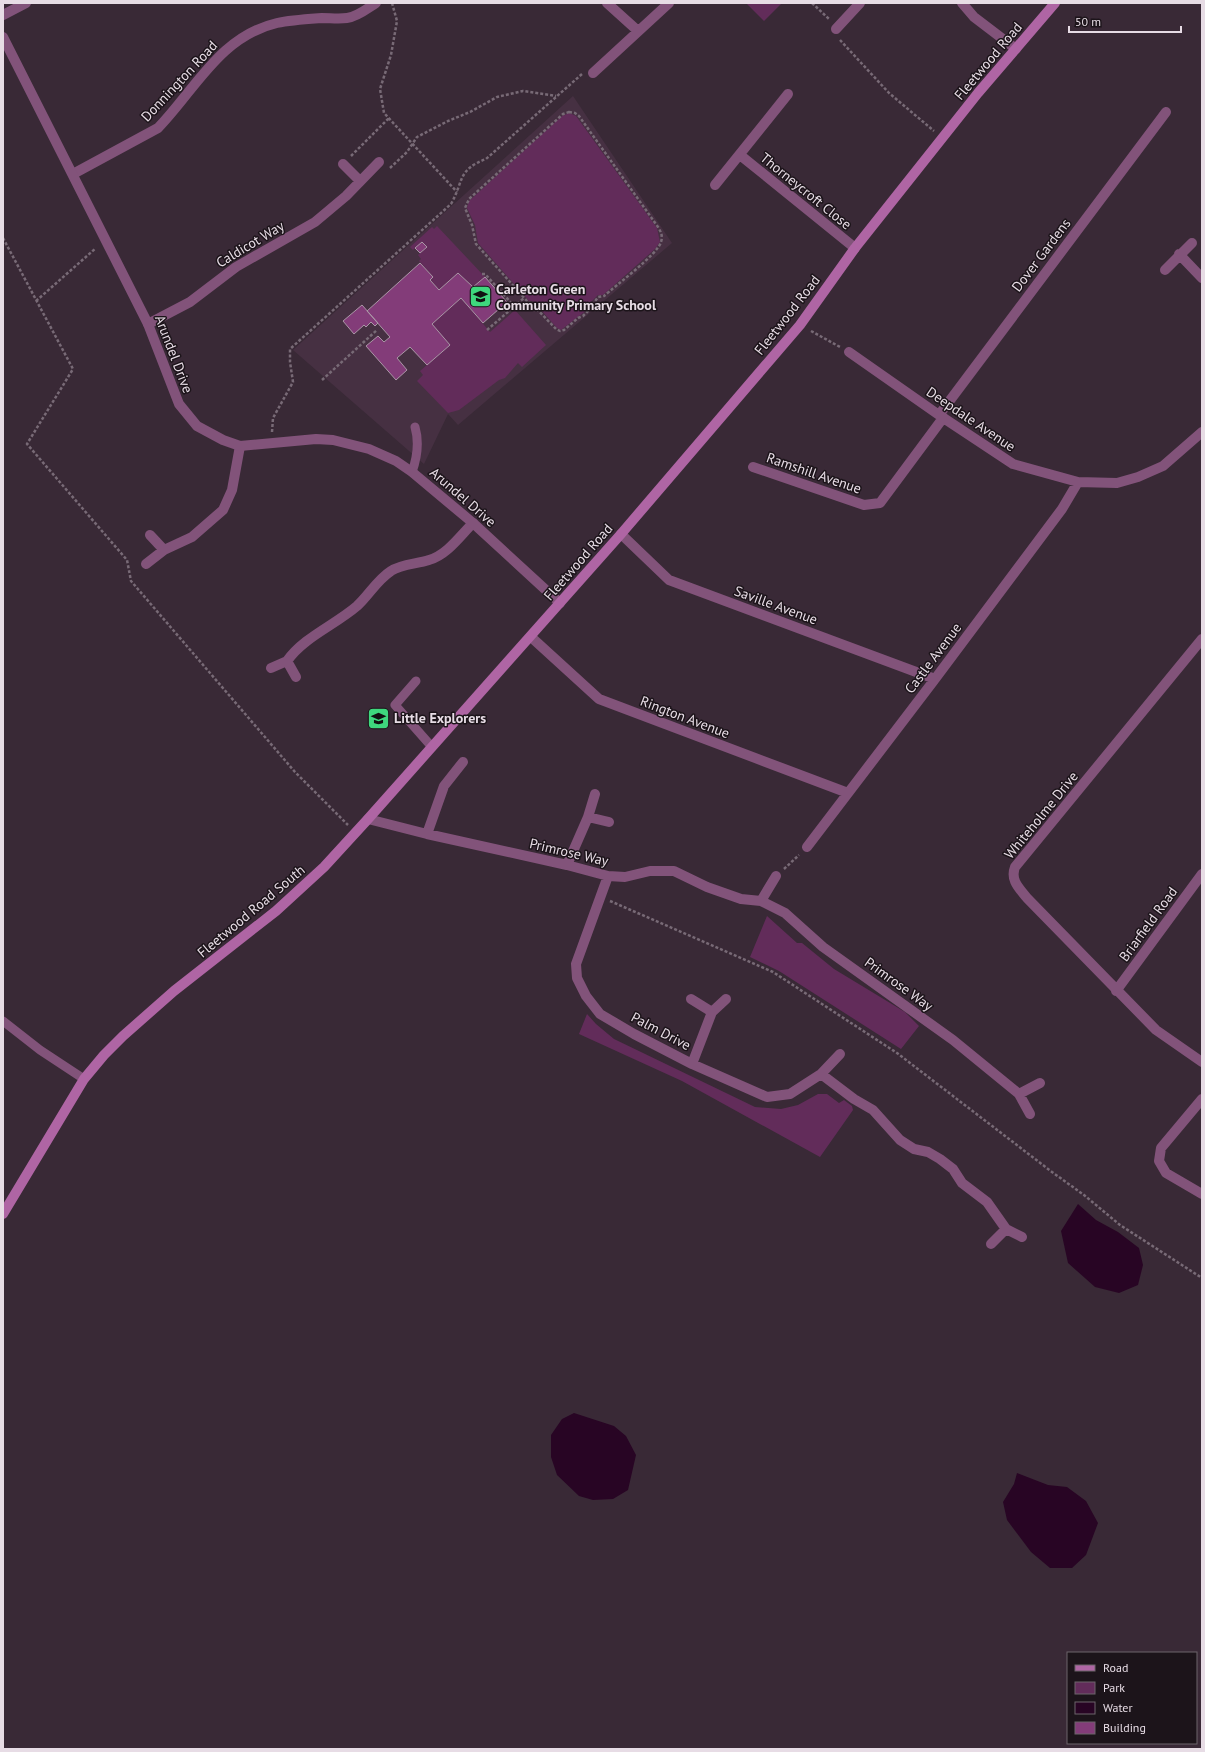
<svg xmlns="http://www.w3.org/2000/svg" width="1205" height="1752" font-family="'PT Sans',sans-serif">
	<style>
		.built { fill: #463042 }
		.green { fill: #622c5a }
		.water { fill: #280524 }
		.building { fill: #833c79; stroke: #aa96a6 }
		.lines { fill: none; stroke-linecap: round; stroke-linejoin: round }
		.path { stroke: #786a76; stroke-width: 2.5; stroke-dasharray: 3 2; stroke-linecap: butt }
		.service { stroke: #82537a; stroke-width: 9 }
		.minor { stroke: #82537a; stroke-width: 10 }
		.tertiary { stroke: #82537a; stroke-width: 10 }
		.secondary { stroke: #af65a4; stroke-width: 10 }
		.labels { text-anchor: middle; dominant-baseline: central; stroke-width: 3; stroke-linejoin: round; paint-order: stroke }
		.street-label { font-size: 14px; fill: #e7dce5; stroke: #1c141a }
		.poi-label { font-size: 14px; font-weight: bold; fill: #e7dce5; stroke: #1c141a; text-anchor: start }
	</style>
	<rect width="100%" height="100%" fill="#392936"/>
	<path class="built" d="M573 96 672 243 458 425 448 414 424 464 293 350Z"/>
	<path class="green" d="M746 3H782L764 21Z
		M569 113 576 116 657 228 660 242 655 249 603 295H598L592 301 587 310 561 330 557 328 533 301H529L478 243 475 225 467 208 469 201 562 116Z
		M437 226 485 277 473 287 458 273 439 290 430 280 433 277 419 261 421 259 418 255 427 247 422 242 413 250 410 247 432 227 434 229Z
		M461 298 490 332 515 310 546 345 522 367 518 363 505 378 499 380 459 410 448 413 417 381 423 375 420 371 450 345 432 324Z
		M767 916 797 943H802L834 969 905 1012 919 1026 901 1049 779 971 750 957Z
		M587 1014 596 1024 614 1039 755 1107 781 1109 798 1105 818 1094H827L839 1103 844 1100 852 1106 853 1110 820 1157 682 1081 579 1034Z"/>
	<path class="water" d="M1078 1204 1096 1220 1118 1232 1139 1248 1143 1265 1138 1285 1119 1293 1095 1287 1068 1263 1061 1231Z
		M574 1413 614 1426 626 1436 636 1455 628 1490 613 1499 593 1500 579 1496 557 1475 551 1457V1435L562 1419Z
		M1017 1473 1048 1485 1067 1487 1086 1501 1098 1523 1086 1555 1072 1568H1050L1031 1552 1007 1520 1003 1502 1014 1484Z"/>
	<path class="building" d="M422 242 427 247 420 253 415 248Z
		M420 263 433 277 430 280 439 290 458 273 473 287 485 277 507 302 483 323 461 298 432 324 450 345 427 365 410 347 397 358 407 370 396 380 366 346 378 336 384 342 390 337 367 311Z
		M362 305 378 323 375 326 371 322 366 327 364 325 354 334 343 321Z"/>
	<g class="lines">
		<path class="path" d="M392 3 397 21 391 55 380 89 384 113 457 192
			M812 3 829 19
			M840 40 889 93 934 131
			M569 112 575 113 579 116 658 227C661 232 663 236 661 242 658 254 615 286 604 296L598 297 589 310 583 316 578 318 564 330 560 331 556 329 533 305 527 301 476 244 472 225 465 208 469 199 563 114Z
			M351 156 389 118
			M390 168 407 152 417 137 448 121 470 112 497 97 523 91 556 96
			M3 238 73 369 27 444 127 560 131 581 295 772 348 825
			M482 274H485L514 306
			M36 301 96 248
			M487 330 524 298
			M811 331 840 347
			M322 380 377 330
			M272 432 273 418 293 382 290 362V349L451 204C464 181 457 170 486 159L582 74
			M784 869 799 855
			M610 901 773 972 897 1053 1052 1172 1084 1195 1120 1225 1202 1278"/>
		<path class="service" d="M412 472C417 458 419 441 415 427
			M416 681 395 705 432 747
			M3 1021 40 1050 84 1079"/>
		<path class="minor" d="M607 3 638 31
			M962 3 974 17 1016 49
			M3 15 26 3
			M836 29 860 3
			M593 73 669 3
			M740 155 855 248
			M343 164 360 181
			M73 174 158 128C195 90 220 36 277 23 291 20 308 19 322 18 330 18 339 19 347 18 357 17 368 8 376 3
			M715 185 788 94
			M1179 254 1202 278
			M1165 270 1192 243
			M148 324 190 302 236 267 315 222 346 196 379 162
			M849 352 939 415 1013 464 1078 482 1117 483 1138 477 1163 466 1202 432
			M939 415 1166 112
			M753 467 864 505 880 503 943 418
			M621 534 669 580 935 679
			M150 535 164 550
			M146 564 164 550 192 537 223 510 232 490 240 446
			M531 637 599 699 848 793
			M1202 639 1015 867C1010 880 1019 888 1027 898L1156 1030 1202 1062
			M271 668 287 661
			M296 677 287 661C304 637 335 625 357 606 369 595 377 580 391 571 401 564 417 564 429 560 447 555 460 536 473 523
			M588 817 609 822
			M368 819 427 834 567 865 608 876 625 877 650 871H674L707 887 741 899 761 901 785 913 823 947 953 1040 1019 1094 1040 1083
			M427 834 444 786 463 762
			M807 847 935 679 1062 509 1078 482
			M567 865 588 817 595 794
			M608 876 576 964 577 978 586 996 600 1014 634 1034 692 1064 767 1097 790 1094 821 1074 840 1054
			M761 901 776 876
			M1116 991 1202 874
			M691 999 712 1012
			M692 1064 712 1012 726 999
			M821 1074 854 1099 873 1110 900 1140 914 1149 928 1152 940 1159 953 1169 962 1183 987 1202 1006 1229 991 1244
			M1019 1094 1030 1114
			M1202 1099 1161 1148 1159 1161 1166 1173 1202 1194
			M1006 1229 1022 1237"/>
		<path class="tertiary" d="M3 37 148 324 179 404 197 426 223 440 240 446 316 439 333 440 369 449 396 461 412 472 473 523 560 603"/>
		<path class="secondary" d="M3 1214 84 1079 104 1055 123 1036 174 991 276 911 324 867 368 819 621 534 800 325 855 248 978 93 1055 3"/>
	</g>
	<defs>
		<symbol id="school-square" viewBox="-11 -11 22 22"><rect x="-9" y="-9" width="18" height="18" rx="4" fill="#3ed77d" stroke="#1c141a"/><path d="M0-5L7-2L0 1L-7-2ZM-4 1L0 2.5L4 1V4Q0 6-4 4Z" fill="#111"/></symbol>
	</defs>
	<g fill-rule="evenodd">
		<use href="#school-square" x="468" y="284" width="25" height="25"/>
		<use href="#school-square" x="366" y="706" width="25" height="25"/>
	</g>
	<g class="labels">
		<g class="street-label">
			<text transform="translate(988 61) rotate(-50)">Fleetwood Road</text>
			<text transform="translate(179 81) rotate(-47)">Donnington Road</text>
			<text transform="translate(806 191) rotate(39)">Thorneycroft Close</text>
			<text transform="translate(250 244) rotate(-31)">Caldicot Way</text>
			<text transform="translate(1041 255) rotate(-53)">Dover Gardens</text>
			<text transform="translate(787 315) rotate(-52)">Fleetwood Road</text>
			<text transform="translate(174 354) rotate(69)">Arundel Drive</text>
			<text transform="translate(971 419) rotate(34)">Deepdale Avenue</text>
			<text transform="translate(814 473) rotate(19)">Ramshill Avenue</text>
			<text transform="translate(463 497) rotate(41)">Arundel Drive</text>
			<text transform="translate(578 562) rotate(-49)">Fleetwood Road</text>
			<text transform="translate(776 605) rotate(20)">Saville Avenue</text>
			<text transform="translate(933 658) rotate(-53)">Castle Avenue</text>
			<text transform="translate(685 717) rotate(21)">Rington Avenue</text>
			<text transform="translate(1041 815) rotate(-51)">Whiteholme Drive</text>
			<text transform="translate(569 852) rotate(13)">Primrose Way</text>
			<text transform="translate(251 911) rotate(-40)">Fleetwood Road South</text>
			<text transform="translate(1148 924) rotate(-54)">Briarfield Road</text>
			<text transform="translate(899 984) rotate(36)">Primrose Way</text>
			<text transform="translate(661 1031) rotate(28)">Palm Drive</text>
		</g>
		<g class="poi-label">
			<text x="496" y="289">Carleton Green<tspan x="496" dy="16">Community Primary School</tspan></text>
			<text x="394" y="718">Little Explorers</text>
		</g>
	</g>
	<rect width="1205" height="1752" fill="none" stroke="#e7dce5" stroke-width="8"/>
	<rect x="1067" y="1652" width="130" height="92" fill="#1c141a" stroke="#6d646b"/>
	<rect x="1075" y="1665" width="20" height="6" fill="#af65a4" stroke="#6d646b"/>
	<text x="1103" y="1672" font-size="12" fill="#e7dce5">Road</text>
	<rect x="1075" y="1682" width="20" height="12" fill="#622c5a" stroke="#6d646b"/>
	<text x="1103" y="1692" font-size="12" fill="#e7dce5">Park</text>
	<rect x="1075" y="1702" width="20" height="12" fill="#280524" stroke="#6d646b"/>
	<text x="1103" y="1712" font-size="12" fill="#e7dce5">Water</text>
	<rect x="1075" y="1722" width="20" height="12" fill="#833c79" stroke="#6d646b"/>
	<text x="1103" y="1732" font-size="12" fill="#e7dce5">Building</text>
	<path d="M1069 26v6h112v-6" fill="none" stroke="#e7dce5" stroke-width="2"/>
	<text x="1075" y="26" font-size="12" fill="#e7dce5" stroke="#1c141a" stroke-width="3" paint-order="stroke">50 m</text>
</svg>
